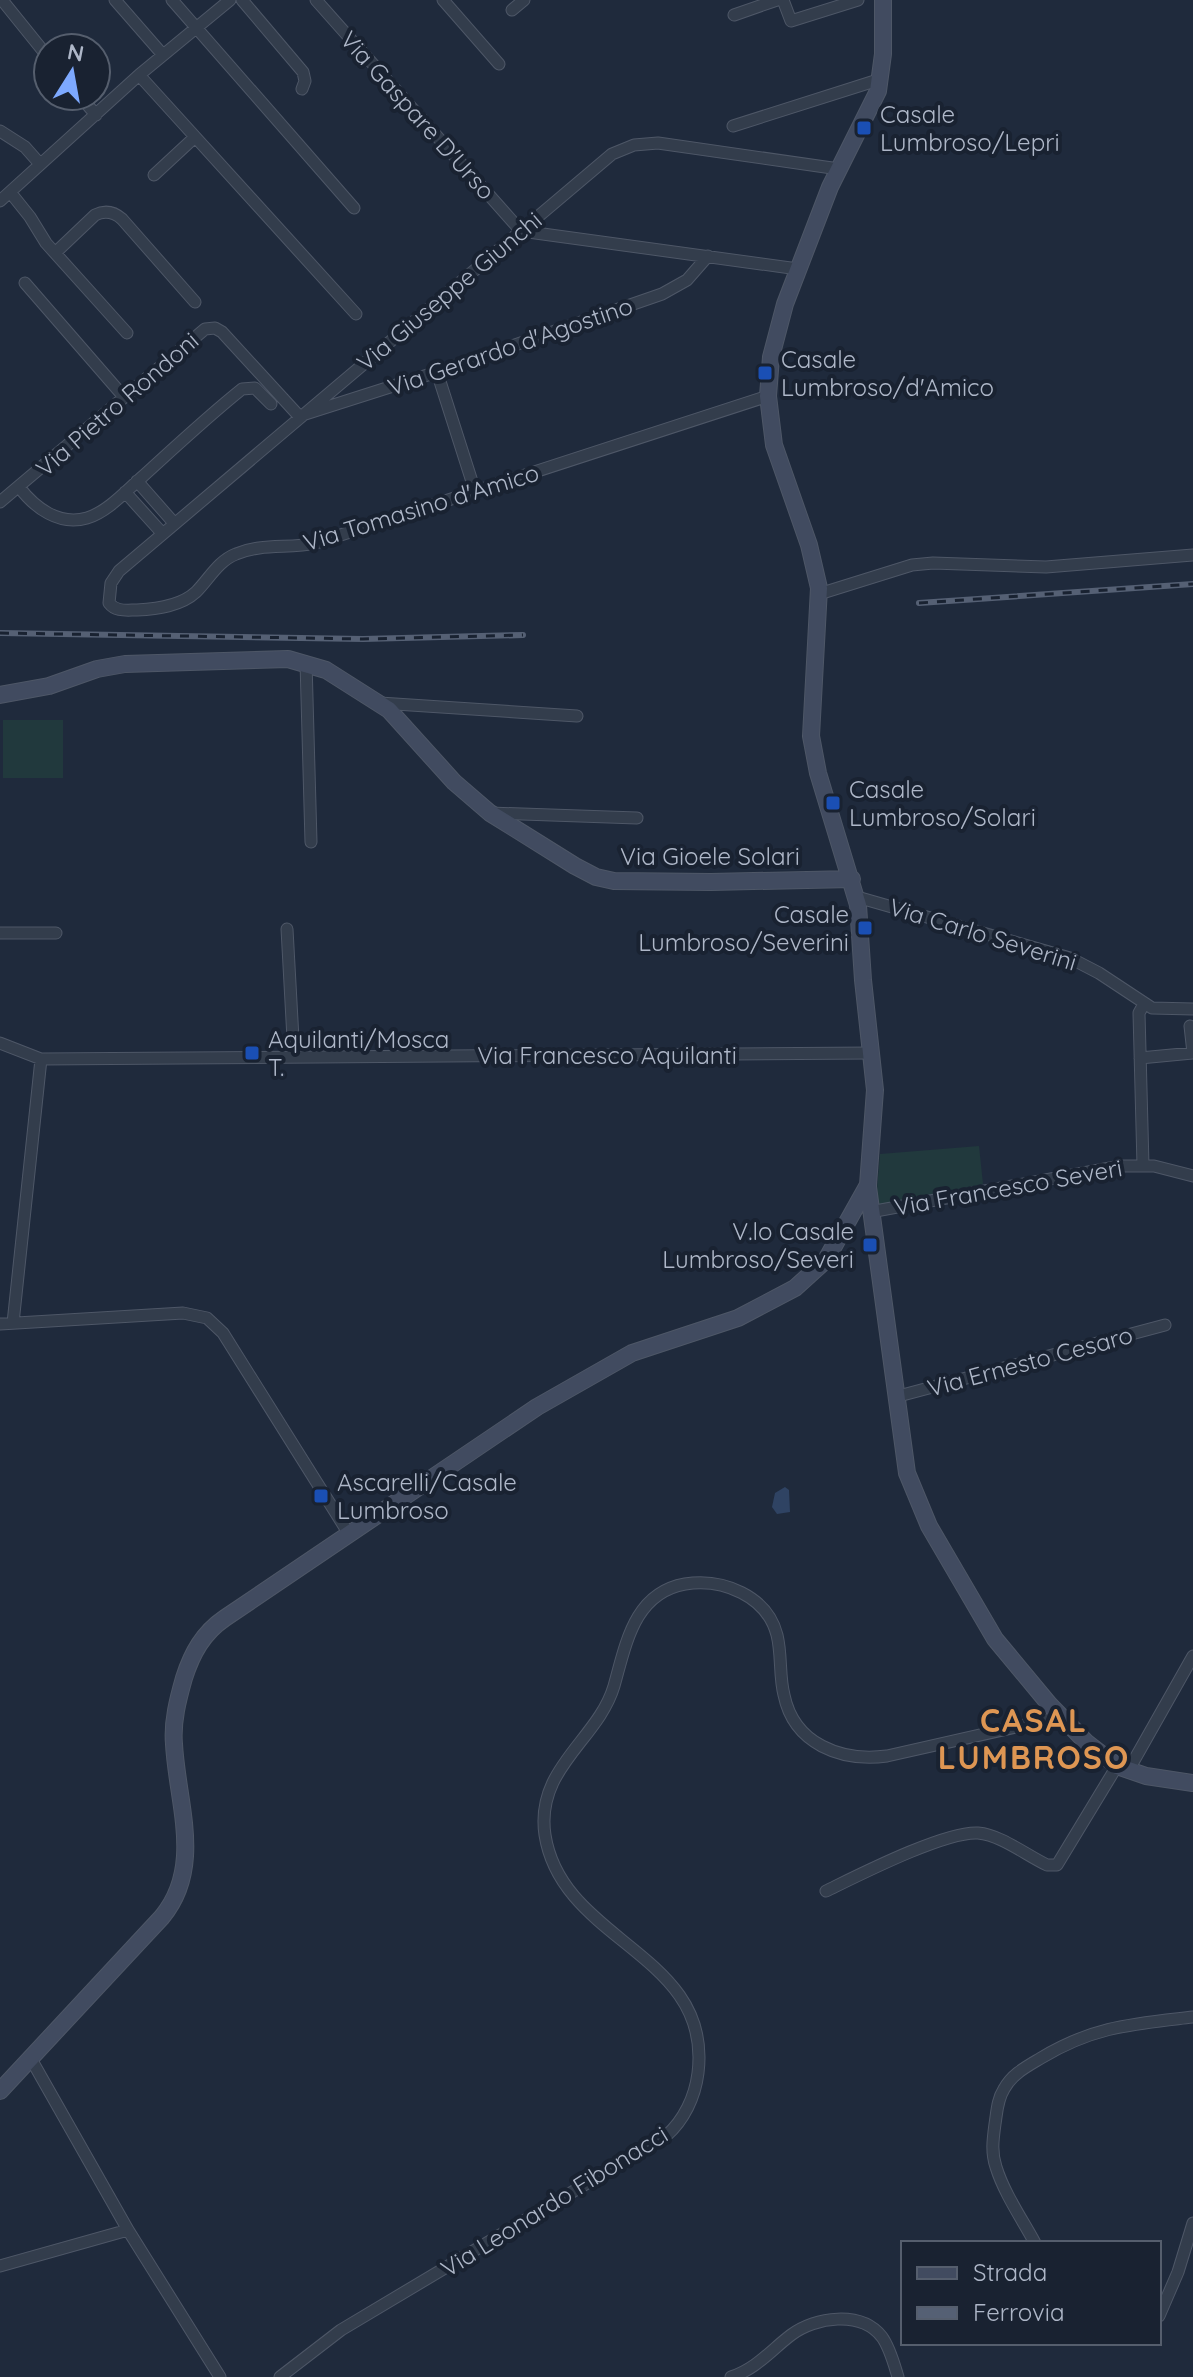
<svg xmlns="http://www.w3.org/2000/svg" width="1193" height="2377" font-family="Quicksand,sans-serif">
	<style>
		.green { fill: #21393d }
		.water { fill: #2f4363 }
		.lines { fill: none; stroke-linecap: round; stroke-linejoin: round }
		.street-casing { stroke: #4e5767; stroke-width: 13 }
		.secondary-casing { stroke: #4e5767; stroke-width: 18 }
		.street { stroke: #333d4c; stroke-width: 11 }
		.secondary { stroke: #414b60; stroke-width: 16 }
		.rail-casing { stroke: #556074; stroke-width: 6 }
		.rail { stroke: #192231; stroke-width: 3; stroke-dasharray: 9; stroke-linecap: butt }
		.transit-dot { fill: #1a4fb4; stroke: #192231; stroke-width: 3 }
		.labels { text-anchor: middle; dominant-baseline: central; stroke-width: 8; stroke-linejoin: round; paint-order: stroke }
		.poi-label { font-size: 24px; fill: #aeb7c8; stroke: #192231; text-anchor: start }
		.street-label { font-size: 24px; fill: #aeb7c8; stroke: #192231 }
		.district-label { font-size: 32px; font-weight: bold; letter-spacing: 2px; fill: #de9653; stroke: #192231 }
	</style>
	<rect width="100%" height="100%" fill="#1f2a3c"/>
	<path class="green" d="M3 720H63V778H3Z
		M979 1146 983 1184 878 1205 877 1189 880 1154Z"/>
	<path class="water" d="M785 1487 789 1490 790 1512 777 1514 772 1507 775 1493Z"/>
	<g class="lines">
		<defs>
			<path id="street" d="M2 0 48 57
				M115 0 163 55
				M172 0 354 208
				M242 0 303 72 305 81 302 89
				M316 0 521 231
				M443 0 499 64
				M783 0 791 21 858 0
				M512 10 524 0
				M734 15 777 0
				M139 75 356 314
				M80 96 96 115
				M733 126 881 79
				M0 131 25 147 40 164
				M154 175 195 137
				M10 192 30 217 46 243 127 333
				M0 201 139 75 230 0
				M521 231 798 269
				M55 253 95 215C105 210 114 212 122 219L195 302
				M25 283 124 397
				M437 372 475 491
				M768 396 316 543C289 549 262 543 236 554 218 561 209 579 196 592 181 606 157 609 137 610 126 610 116 612 109 603L111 583 119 571 612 154 634 145 658 143 839 169
				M137 481 174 523
				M19 487C35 508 59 526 87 518 107 512 125 492 141 478 174 448 207 417 242 389L255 388 271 404
				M125 492 162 533
				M0 502 205 329 215 328 222 332 299 416 437 372 662 294 687 280 708 256
				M819 594 912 565 933 563 1046 567 1193 555
				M306 662 311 842
				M380 703 577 716
				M490 813 637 818
				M857 897 1070 958 1099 973 1152 1008 1193 1009
				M287 929 294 1057
				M0 933H56
				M1190 1026 1193 1053
				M0 1043 41 1059 872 1053
				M1140 1058 1193 1053
				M1143 1165 1139 1013 1144 1004
				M870 1212 1121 1166H1154L1193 1176
				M13 1323 41 1059
				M0 1324 183 1313 207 1318 223 1333 349 1534
				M895 1397 1165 1325
				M1128 1771 1193 1656
				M826 1891C859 1875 945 1831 978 1833 1001 1835 1026 1855 1047 1865H1057L1117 1766
				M31 2059 128 2230 220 2377
				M1035 2243C1022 2219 1004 2193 996 2167 991 2152 993 2139 995 2124 997 2112 997 2100 1004 2089 1012 2074 1026 2067 1041 2058 1094 2026 1133 2024 1193 2017
				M0 2266 128 2230
				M1159 2316 1178 2272 1193 2223
				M280 2377 341 2330 666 2136C684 2120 695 2097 698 2073 713 1953 562 1943 545 1835 535 1768 598 1740 614 1686 626 1644 634 1593 685 1584 723 1578 767 1596 777 1635 782 1655 779 1676 784 1695 794 1744 841 1762 887 1756L1060 1717
				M731 2377C756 2369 770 2351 791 2335 815 2317 861 2310 882 2337 890 2348 894 2364 898 2377"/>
			<path id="secondary" d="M0 695 49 686 97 669 125 664 288 659 326 670 389 710 454 782 490 813 575 866 596 877 614 881 711 882 852 879
				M868 1187 907 1473 929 1526 995 1639 1049 1704 1086 1742 1117 1766 1146 1776 1193 1783
				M0 2091 162 1917C204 1866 177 1803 174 1744 172 1722 178 1699 184 1678 192 1653 203 1633 225 1618L537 1407 632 1353 738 1318 795 1288 826 1260 868 1185 875 1090 863 980 858 905 818 773 811 736 819 588 809 545 774 445 768 396 771 357 785 304 830 187 878 91 883 54V0"/>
		</defs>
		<use href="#street" class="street-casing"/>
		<use href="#secondary" class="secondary-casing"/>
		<use href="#street" class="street"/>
		<use href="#secondary" class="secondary"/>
		<defs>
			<path id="rail" d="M919 603 1193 584
				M0 633 363 639 523 635"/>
		</defs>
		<use href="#rail" class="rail-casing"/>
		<use href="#rail" class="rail"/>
	</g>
	<g class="transit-dot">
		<rect x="856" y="120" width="16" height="16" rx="4"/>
		<rect x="757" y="365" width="16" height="16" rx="4"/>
		<rect x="825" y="795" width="16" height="16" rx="4"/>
		<rect x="857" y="920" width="16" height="16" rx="4"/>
		<rect x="244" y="1045" width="16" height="16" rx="4"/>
		<rect x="862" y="1237" width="16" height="16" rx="4"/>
		<rect x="313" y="1488" width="16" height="16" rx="4"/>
	</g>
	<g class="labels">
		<g class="poi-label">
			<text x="880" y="114">Casale<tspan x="880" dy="28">Lumbroso/Lepri</tspan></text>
			<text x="781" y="359">Casale<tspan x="781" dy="28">Lumbroso/d'Amico</tspan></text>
			<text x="849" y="789">Casale<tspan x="849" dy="28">Lumbroso/Solari</tspan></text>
			<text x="849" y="914" text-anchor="end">Casale<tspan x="849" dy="28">Lumbroso/Severini</tspan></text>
			<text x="268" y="1039">Aquilanti/Mosca<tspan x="268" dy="28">T.</tspan></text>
			<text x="854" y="1231" text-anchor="end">V.lo Casale<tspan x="854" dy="28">Lumbroso/Severi</tspan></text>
			<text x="337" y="1482">Ascarelli/Casale<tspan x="337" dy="28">Lumbroso</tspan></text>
		</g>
		<g class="street-label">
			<text transform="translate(418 115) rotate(48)">Via Gaspare D'Urso</text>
			<text transform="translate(449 291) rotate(-40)">Via Giuseppe Giunchi</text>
			<text transform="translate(510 346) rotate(-19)">Via Gerardo d'Agostino</text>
			<text transform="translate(117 404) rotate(-41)">Via Pietro Rondoni</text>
			<text transform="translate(421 507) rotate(-17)">Via Tomasino d'Amico</text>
			<text x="710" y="856">Via Gioele Solari</text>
			<text transform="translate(983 934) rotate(17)">Via Carlo Severini</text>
			<text x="607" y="1055">Via Francesco Aquilanti</text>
			<text transform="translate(1008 1187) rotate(-10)">Via Francesco Severi</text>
			<text transform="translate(1030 1361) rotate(-15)">Via Ernesto Cesaro</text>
			<text transform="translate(554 2201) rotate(-32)">Via Leonardo Fibonacci</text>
		</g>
		<g class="district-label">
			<text x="1034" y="1720">CASAL<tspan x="1034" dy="37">LUMBROSO</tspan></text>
		</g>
	</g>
	<rect x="901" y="2241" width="260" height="104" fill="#192231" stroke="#555e6d" stroke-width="2"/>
	<rect x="917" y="2267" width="40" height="12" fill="#414b60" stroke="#555e6d" stroke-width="2"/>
	<text x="973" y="2281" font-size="24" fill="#aeb7c8">Strada</text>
	<rect x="917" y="2307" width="40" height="12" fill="#556074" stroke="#555e6d" stroke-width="2"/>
	<text x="973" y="2321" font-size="24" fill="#aeb7c8">Ferrovia</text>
	<g transform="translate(72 72) rotate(11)"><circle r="38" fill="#192231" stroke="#555e6d" stroke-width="2"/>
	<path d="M0-6L14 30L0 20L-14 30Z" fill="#7da9ff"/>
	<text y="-12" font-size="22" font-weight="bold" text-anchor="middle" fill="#aeb7c8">N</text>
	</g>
</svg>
